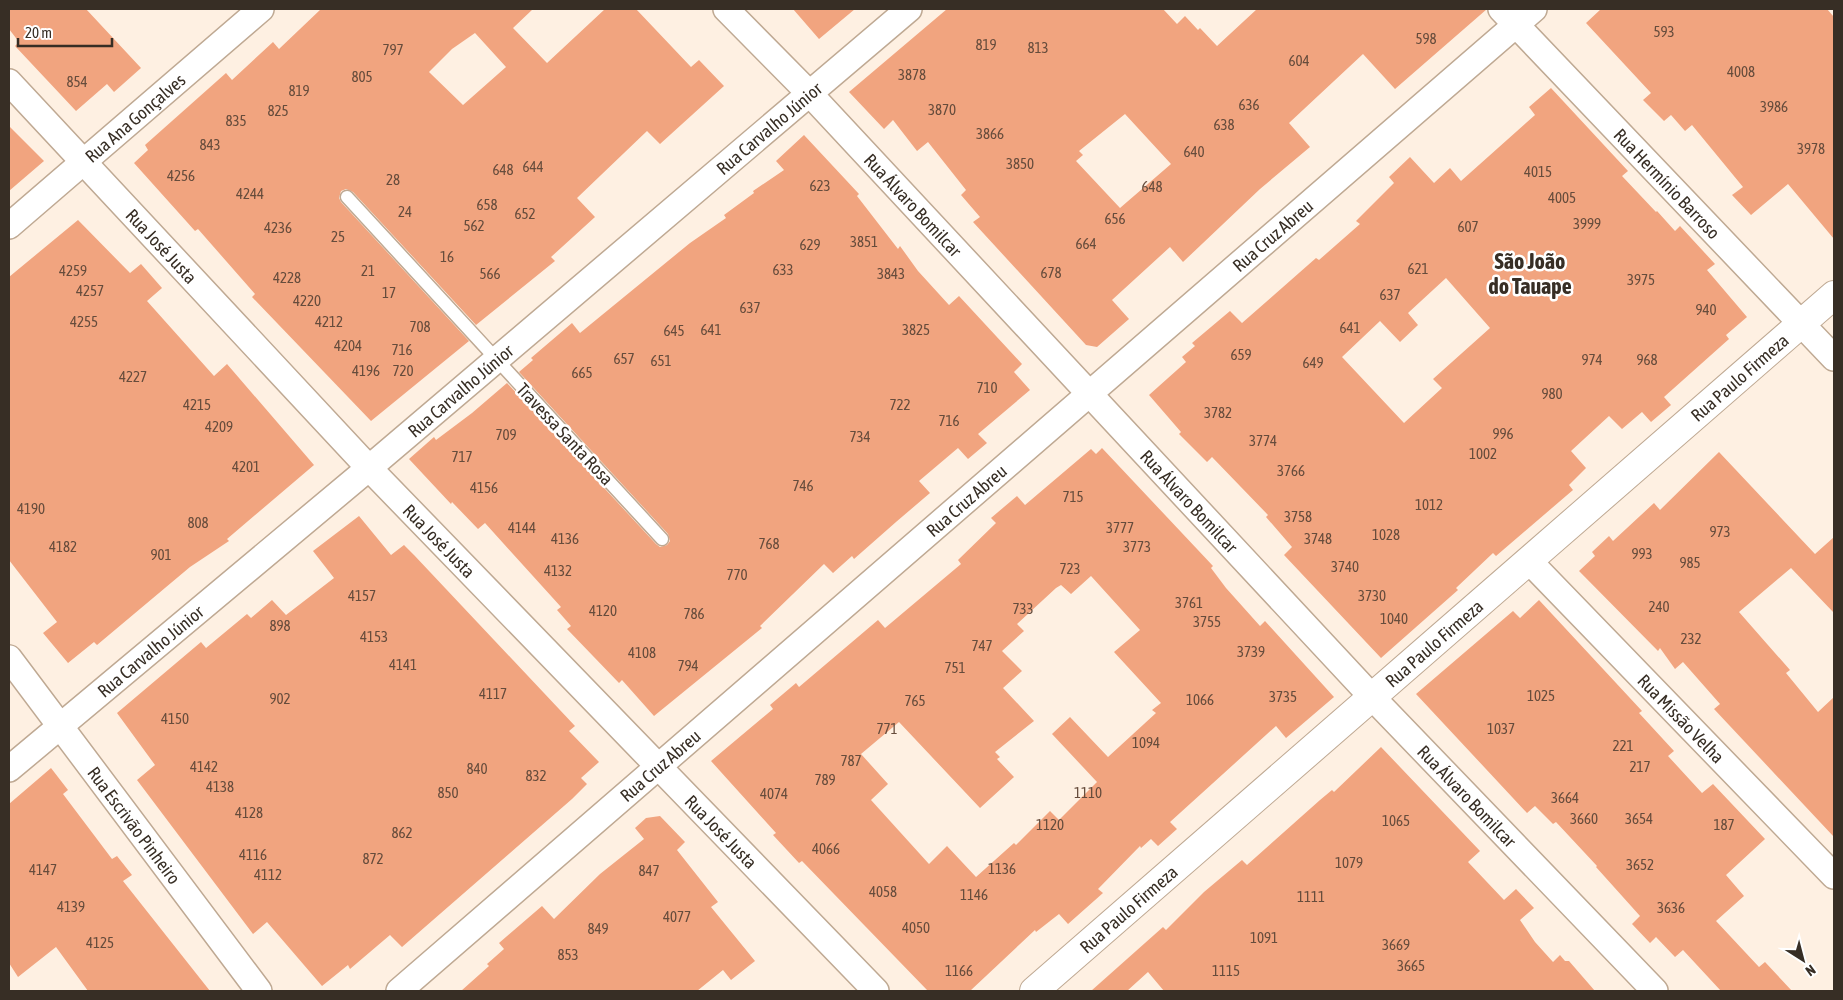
<svg xmlns="http://www.w3.org/2000/svg" width="1843" height="1000" font-family="'Asap Condensed',sans-serif">
	<style>
		.building { fill: #f1a47f; fill-rule: evenodd }
		.lines { fill: none; stroke-linecap: round; stroke-linejoin: round }
		.service-casing { stroke: #bfa993; stroke-width: 15 }
		.minor-casing { stroke: #bfa993; stroke-width: 28 }
		.tertiary-casing { stroke: #bfa993; stroke-width: 30 }
		.service { stroke: #fff; stroke-width: 12 }
		.minor { stroke: #fff; stroke-width: 25 }
		.tertiary { stroke: #fff; stroke-width: 28 }
		.labels { text-anchor: middle; dominant-baseline: central; stroke-width: 5; stroke-linejoin: round; paint-order: stroke }
		.number-label { font-size: 15px; fill: #664c3c }
		.street-label { font-size: 18px; fill: #372e25; stroke: #fff }
		.district-label { font-size: 22px; font-weight: bold; fill: #372e25; stroke: #fff }
	</style>
	<rect width="100%" height="100%" fill="#fef0e2"/>
	<path class="building" d="M9 9H86L141 68 114 92 107 84 76 111 15 46 19 42 9 29Z
		M321 9H533L513 28 547 63 605 9H636L691 67 699 60 724 86 660 144 647 131 577 198 595 217 551 257 555 261 476 325 353 192 346 189 341 191 339 198 341 202 469 341 371 421 252 297 255 294 198 229 195 231 134 163 148 150 145 145 226 73 232 80 273 42 279 49ZM475 33 506 67 463 105 429 72 452 49Z
		M793 9H855L819 39Z
		M947 9H1163L1177 24 1185 16 1198 30 1200 28 1217 46 1257 9H1487L1395 89 1363 54 1289 123 1310 147 1260 189 1183 262 1170 247 1112 300 1129 319 1097 347 1086 345 973 222 980 217 961 195 966 190 928 142 917 151 893 120 884 129 849 92ZM1125 114 1171 164 1120 208 1076 161 1083 155 1079 151Z
		M1601 9H1827L1834 17V239L1788 184 1751 215 1732 195 1743 187 1692 125 1685 131 1671 115 1664 121 1643 100 1651 93 1586 23Z
		M1551 88 1628 171 1622 176 1656 212 1657 211 1675 231 1680 226 1715 264 1707 270 1747 317 1726 335 1729 339 1664 397 1671 405 1651 422 1642 412 1622 429 1609 416 1571 451 1586 468 1569 485 1573 490 1496 556 1493 553 1456 588 1458 590 1381 658 1284 555 1292 547 1266 517 1268 515 1212 457 1207 462 1179 434 1181 432 1149 395 1186 362 1182 357 1195 346 1192 343 1230 311 1242 323 1316 258 1319 260 1360 224 1356 221 1394 183 1389 177 1410 157 1434 183 1450 168 1461 181 1535 115 1529 107ZM1446 278 1490 328 1433 379 1442 388 1404 423 1342 357 1380 321 1400 342 1418 325 1408 313Z
		M9 126 44 161 9 191Z
		M804 135 859 194 857 196 898 249 900 246 918 271 949 305 959 296 1022 364 1014 372 1030 390 978 434 987 443 968 459 958 448 919 481 930 493 896 522 854 559 852 556 833 573 824 564 760 626 762 628 654 716 622 680 619 683 567 629 571 626 557 610 561 607 485 523 478 529 452 502 451 504 409 459 434 437 436 440 472 413 507 383 656 544 660 547 667 545 670 541 668 534 519 372 533 360 531 358 572 323 580 333 690 243 726 218 724 215 754 193 753 191 784 170 776 161Z
		M78 220 130 273 141 264 162 288 147 301 214 376 227 364 314 465 227 539 229 541 190 567 97 645 94 642 68 663 43 633 57 622 9 560V277Z
		M1102 448 1213 566 1211 568 1226 588 1260 626 1265 621 1334 697 1286 738 1276 726 1170 822 1177 829 1158 846 1151 839 1141 848 1140 846 1098 889 1103 893 1068 924 1059 914 1036 932 1035 930 970 991H928L802 861 799 863 773 835 776 833 711 761 773 709 770 705 796 683 799 687 878 620 885 628 961 564 958 560 996 523 991 518 1017 496 1025 505 1091 449 1096 454ZM1091 576 1140 630 1114 652 1161 703 1152 710 1156 713 1108 757 1070 717 1052 734 1097 782 1059 820 1050 811 1016 845 1014 843 976 877 947 846 929 864 871 800 888 784 861 754 899 722 980 808 1014 777 997 759 1000 757 995 752 1034 721 1003 688 1022 671 1002 651 1024 631 1017 624 1056 588 1061 585 1071 594Z
		M1719 452 1815 554 1834 537V613L1791 568 1739 612 1790 670 1786 673 1818 712 1834 697V837L1714 709 1720 704 1683 662 1675 669 1660 648 1658 651 1579 571 1595 556 1592 552 1609 536 1613 541 1654 503 1660 510Z
		M359 516 391 555 404 545 414 555 575 726 569 731 599 762 581 778 587 784 572 799 402 947 390 935 350 969 348 965 322 986 267 922 253 934 137 780 155 765 117 713 201 642 206 648 247 614 251 618 272 600 286 615 334 578 313 551Z
		M1539 600 1642 711 1639 713 1674 751 1668 756 1702 793 1713 784 1765 839 1726 875 1744 896 1716 921 1759 967 1765 962 1792 991H1721L1683 950 1675 957 1656 937 1650 943 1632 924 1640 916 1596 867 1597 866 1556 822 1553 824 1535 806 1527 813 1416 694 1513 611 1520 618Z
		M1381 747 1480 851 1468 862 1504 900 1516 889 1534 908 1520 920 1535 942 1553 962 1560 955 1565 961H1569L1595 991H1164L1148 972 1127 991H1091L1163 927 1166 930 1204 892 1242 860 1247 865 1320 800 1332 790 1334 792Z
		M51 768 68 790 63 794 112 859 117 856 132 875 123 881 210 991H88L56 947 18 977 9 963V804Z
		M660 816 685 842 677 850 718 902 711 907 755 961 731 980 723 970 697 991H461L489 966 487 964 504 949 499 943 542 906 554 919 600 874 644 839 635 828 646 818Z"/>
	<g class="lines">
		<defs>
			<path id="service" d="M347 197 662 539"/>
			<g id="minor">
				<path id="s1" d="M726 9 810 94 1372 697 1655 991"/>
				<path id="s2" d="M1501 9 1834 358"/>
				<path id="s3" d="M9 82 369 468 876 991"/>
				<path id="s4" d="M9 226 261 9"/>
				<path id="s5" d="M1529 561 1834 876"/>
				<path id="s6" d="M9 658 259 991"/>
				<path id="s7" d="M9 769 369 468 909 9"/>
				<path id="s8" d="M399 991 1534 9"/>
			</g>
			<g id="tertiary">
				<path id="s9" d="M1034 991 1834 295"/>
			</g>
		</defs>
		<use href="#service" class="service-casing"/>
		<use href="#minor" class="minor-casing"/>
		<use href="#tertiary" class="tertiary-casing"/>
		<use href="#service" class="service"/>
		<use href="#minor" class="minor"/>
		<use href="#tertiary" class="tertiary"/>
	</g>
	<g class="labels">
		<g class="number-label">
			<text x="1664" y="31">593</text>
			<text x="1426" y="38">598</text>
			<text x="986" y="44">819</text>
			<text x="1038" y="47">813</text>
			<text x="393" y="49">797</text>
			<text x="1299" y="60">604</text>
			<text x="1741" y="71">4008</text>
			<text x="912" y="74">3878</text>
			<text x="362" y="76">805</text>
			<text x="77" y="81">854</text>
			<text x="299" y="90">819</text>
			<text x="1249" y="104">636</text>
			<text x="1774" y="106">3986</text>
			<text x="942" y="109">3870</text>
			<text x="278" y="110">825</text>
			<text x="236" y="120">835</text>
			<text x="1224" y="124">638</text>
			<text x="990" y="133">3866</text>
			<text x="210" y="144">843</text>
			<text x="1811" y="148">3978</text>
			<text x="1194" y="151">640</text>
			<text x="1020" y="163">3850</text>
			<text x="533" y="166">644</text>
			<text x="503" y="169">648</text>
			<text x="1538" y="171">4015</text>
			<text x="181" y="175">4256</text>
			<text x="393" y="179">28</text>
			<text x="820" y="185">623</text>
			<text x="1152" y="186">648</text>
			<text x="250" y="193">4244</text>
			<text x="1562" y="197">4005</text>
			<text x="487" y="204">658</text>
			<text x="405" y="211">24</text>
			<text x="525" y="213">652</text>
			<text x="1115" y="218">656</text>
			<text x="1587" y="223">3999</text>
			<text x="474" y="225">562</text>
			<text x="1468" y="226">607</text>
			<text x="278" y="227">4236</text>
			<text x="338" y="236">25</text>
			<text x="864" y="241">3851</text>
			<text x="1086" y="243">664</text>
			<text x="810" y="244">629</text>
			<text x="447" y="256">16</text>
			<text x="1418" y="268">621</text>
			<text x="783" y="269">633</text>
			<text x="73" y="270">4259</text>
			<text x="368" y="270">21</text>
			<text x="1051" y="272">678</text>
			<text x="490" y="273">566</text>
			<text x="891" y="273">3843</text>
			<text x="287" y="277">4228</text>
			<text x="1641" y="279">3975</text>
			<text x="90" y="290">4257</text>
			<text x="389" y="292">17</text>
			<text x="1390" y="294">637</text>
			<text x="307" y="300">4220</text>
			<text x="750" y="307">637</text>
			<text x="1706" y="309">940</text>
			<text x="84" y="321">4255</text>
			<text x="329" y="321">4212</text>
			<text x="420" y="326">708</text>
			<text x="1350" y="327">641</text>
			<text x="711" y="329">641</text>
			<text x="916" y="329">3825</text>
			<text x="674" y="330">645</text>
			<text x="348" y="345">4204</text>
			<text x="402" y="349">716</text>
			<text x="1241" y="354">659</text>
			<text x="624" y="358">657</text>
			<text x="1592" y="359">974</text>
			<text x="1647" y="359">968</text>
			<text x="661" y="360">651</text>
			<text x="1313" y="362">649</text>
			<text x="366" y="370">4196</text>
			<text x="403" y="370">720</text>
			<text x="582" y="372">665</text>
			<text x="133" y="376">4227</text>
			<text x="987" y="387">710</text>
			<text x="1552" y="393">980</text>
			<text x="197" y="404">4215</text>
			<text x="900" y="404">722</text>
			<text x="1218" y="412">3782</text>
			<text x="949" y="420">716</text>
			<text x="219" y="426">4209</text>
			<text x="1503" y="433">996</text>
			<text x="506" y="434">709</text>
			<text x="860" y="436">734</text>
			<text x="1263" y="440">3774</text>
			<text x="1483" y="453">1002</text>
			<text x="462" y="456">717</text>
			<text x="246" y="466">4201</text>
			<text x="1291" y="470">3766</text>
			<text x="803" y="485">746</text>
			<text x="484" y="487">4156</text>
			<text x="1073" y="496">715</text>
			<text x="1429" y="504">1012</text>
			<text x="31" y="508">4190</text>
			<text x="1298" y="516">3758</text>
			<text x="198" y="522">808</text>
			<text x="522" y="527">4144</text>
			<text x="1120" y="527">3777</text>
			<text x="1720" y="531">973</text>
			<text x="1386" y="534">1028</text>
			<text x="565" y="538">4136</text>
			<text x="1318" y="538">3748</text>
			<text x="769" y="543">768</text>
			<text x="63" y="546">4182</text>
			<text x="1137" y="546">3773</text>
			<text x="1642" y="553">993</text>
			<text x="161" y="554">901</text>
			<text x="1690" y="562">985</text>
			<text x="1345" y="566">3740</text>
			<text x="1070" y="568">723</text>
			<text x="558" y="570">4132</text>
			<text x="737" y="574">770</text>
			<text x="362" y="595">4157</text>
			<text x="1372" y="595">3730</text>
			<text x="1189" y="602">3761</text>
			<text x="1659" y="606">240</text>
			<text x="1023" y="608">733</text>
			<text x="603" y="610">4120</text>
			<text x="694" y="613">786</text>
			<text x="1394" y="618">1040</text>
			<text x="1207" y="621">3755</text>
			<text x="280" y="625">898</text>
			<text x="374" y="636">4153</text>
			<text x="1691" y="638">232</text>
			<text x="982" y="645">747</text>
			<text x="1251" y="651">3739</text>
			<text x="642" y="652">4108</text>
			<text x="403" y="664">4141</text>
			<text x="688" y="665">794</text>
			<text x="955" y="667">751</text>
			<text x="493" y="693">4117</text>
			<text x="1541" y="695">1025</text>
			<text x="1283" y="696">3735</text>
			<text x="280" y="698">902</text>
			<text x="1200" y="699">1066</text>
			<text x="915" y="700">765</text>
			<text x="175" y="718">4150</text>
			<text x="887" y="728">771</text>
			<text x="1501" y="728">1037</text>
			<text x="1146" y="742">1094</text>
			<text x="1623" y="745">221</text>
			<text x="851" y="760">787</text>
			<text x="204" y="766">4142</text>
			<text x="1640" y="766">217</text>
			<text x="477" y="768">840</text>
			<text x="536" y="775">832</text>
			<text x="825" y="779">789</text>
			<text x="220" y="786">4138</text>
			<text x="448" y="792">850</text>
			<text x="1088" y="792">1110</text>
			<text x="774" y="793">4074</text>
			<text x="1565" y="797">3664</text>
			<text x="249" y="812">4128</text>
			<text x="1584" y="818">3660</text>
			<text x="1639" y="818">3654</text>
			<text x="1396" y="820">1065</text>
			<text x="1050" y="824">1120</text>
			<text x="1724" y="824">187</text>
			<text x="402" y="832">862</text>
			<text x="826" y="848">4066</text>
			<text x="253" y="854">4116</text>
			<text x="373" y="858">872</text>
			<text x="1349" y="862">1079</text>
			<text x="1640" y="864">3652</text>
			<text x="1002" y="868">1136</text>
			<text x="43" y="869">4147</text>
			<text x="649" y="870">847</text>
			<text x="268" y="874">4112</text>
			<text x="883" y="891">4058</text>
			<text x="974" y="894">1146</text>
			<text x="1311" y="896">1111</text>
			<text x="71" y="906">4139</text>
			<text x="1671" y="907">3636</text>
			<text x="677" y="916">4077</text>
			<text x="916" y="927">4050</text>
			<text x="598" y="928">849</text>
			<text x="1264" y="937">1091</text>
			<text x="100" y="942">4125</text>
			<text x="1396" y="944">3669</text>
			<text x="568" y="954">853</text>
			<text x="1411" y="965">3665</text>
			<text x="959" y="970">1166</text>
			<text x="1226" y="970">1115</text>
		</g>
		<g class="street-label">
			<text stroke="none"><textPath href="#s4" startOffset="166">Rua Ana Gonçalves</textPath></text>
			<text stroke="none"><textPath href="#s7" startOffset="994">Rua Carvalho Júnior</textPath></text>
			<text stroke="none"><textPath href="#s2" startOffset="241">Rua Hermínio Barroso</textPath></text>
			<text stroke="none"><textPath href="#s1" startOffset="271">Rua Álvaro Bomilcar</textPath></text>
			<text stroke="none"><textPath href="#s8" startOffset="1155">Rua Cruz Abreu</textPath></text>
			<text stroke="none"><textPath href="#s3" startOffset="224">Rua José Justa</textPath></text>
			<text stroke="none"><textPath href="#s9" startOffset="935">Rua Paulo Firmeza</textPath></text>
			<text stroke="none"><textPath href="#s7" startOffset="589">Rua Carvalho Júnior</textPath></text>
			<text transform="translate(565 434) rotate(47)">Travessa Santa Rosa</text>
			<text stroke="none"><textPath href="#s8" startOffset="750">Rua Cruz Abreu</textPath></text>
			<text stroke="none"><textPath href="#s1" startOffset="676">Rua Álvaro Bomilcar</textPath></text>
			<text stroke="none"><textPath href="#s3" startOffset="629">Rua José Justa</textPath></text>
			<text stroke="none"><textPath href="#s9" startOffset="530">Rua Paulo Firmeza</textPath></text>
			<text stroke="none"><textPath href="#s7" startOffset="184">Rua Carvalho Júnior</textPath></text>
			<text stroke="none"><textPath href="#s5" startOffset="219">Rua Missão Velha</textPath></text>
			<text stroke="none"><textPath href="#s8" startOffset="345">Rua Cruz Abreu</textPath></text>
			<text stroke="none"><textPath href="#s1" startOffset="1081">Rua Álvaro Bomilcar</textPath></text>
			<text stroke="none"><textPath href="#s6" startOffset="209">Rua Escrivão Pinheiro</textPath></text>
			<text stroke="none"><textPath href="#s3" startOffset="1034">Rua José Justa</textPath></text>
			<text stroke="none"><textPath href="#s9" startOffset="125">Rua Paulo Firmeza</textPath></text>
		</g>
		<g class="district-label">
			<text x="1530" y="261">São João<tspan x="1530" dy="25">do Tauape</tspan></text>
		</g>
	</g>
	<rect width="1843" height="1000" fill="none" stroke="#372e25" stroke-width="20"/>
	<g transform="translate(1803 960) rotate(144)" stroke="#ffffff" stroke-width="4" paint-order="stroke">
	<path d="M0-4L9 19L0 12L-9 19Z" fill="#372e25"/>
	<text y="-8" font-size="14" font-weight="bold" text-anchor="middle" fill="#372e25">N</text>
	</g>
	<path d="M18 38v8h94v-8" fill="none" stroke="#372e25" stroke-width="2.5"/>
	<text x="25" y="38" font-size="15" fill="#372e25" stroke="#ffffff" stroke-width="4" paint-order="stroke">20 m</text>
</svg>
